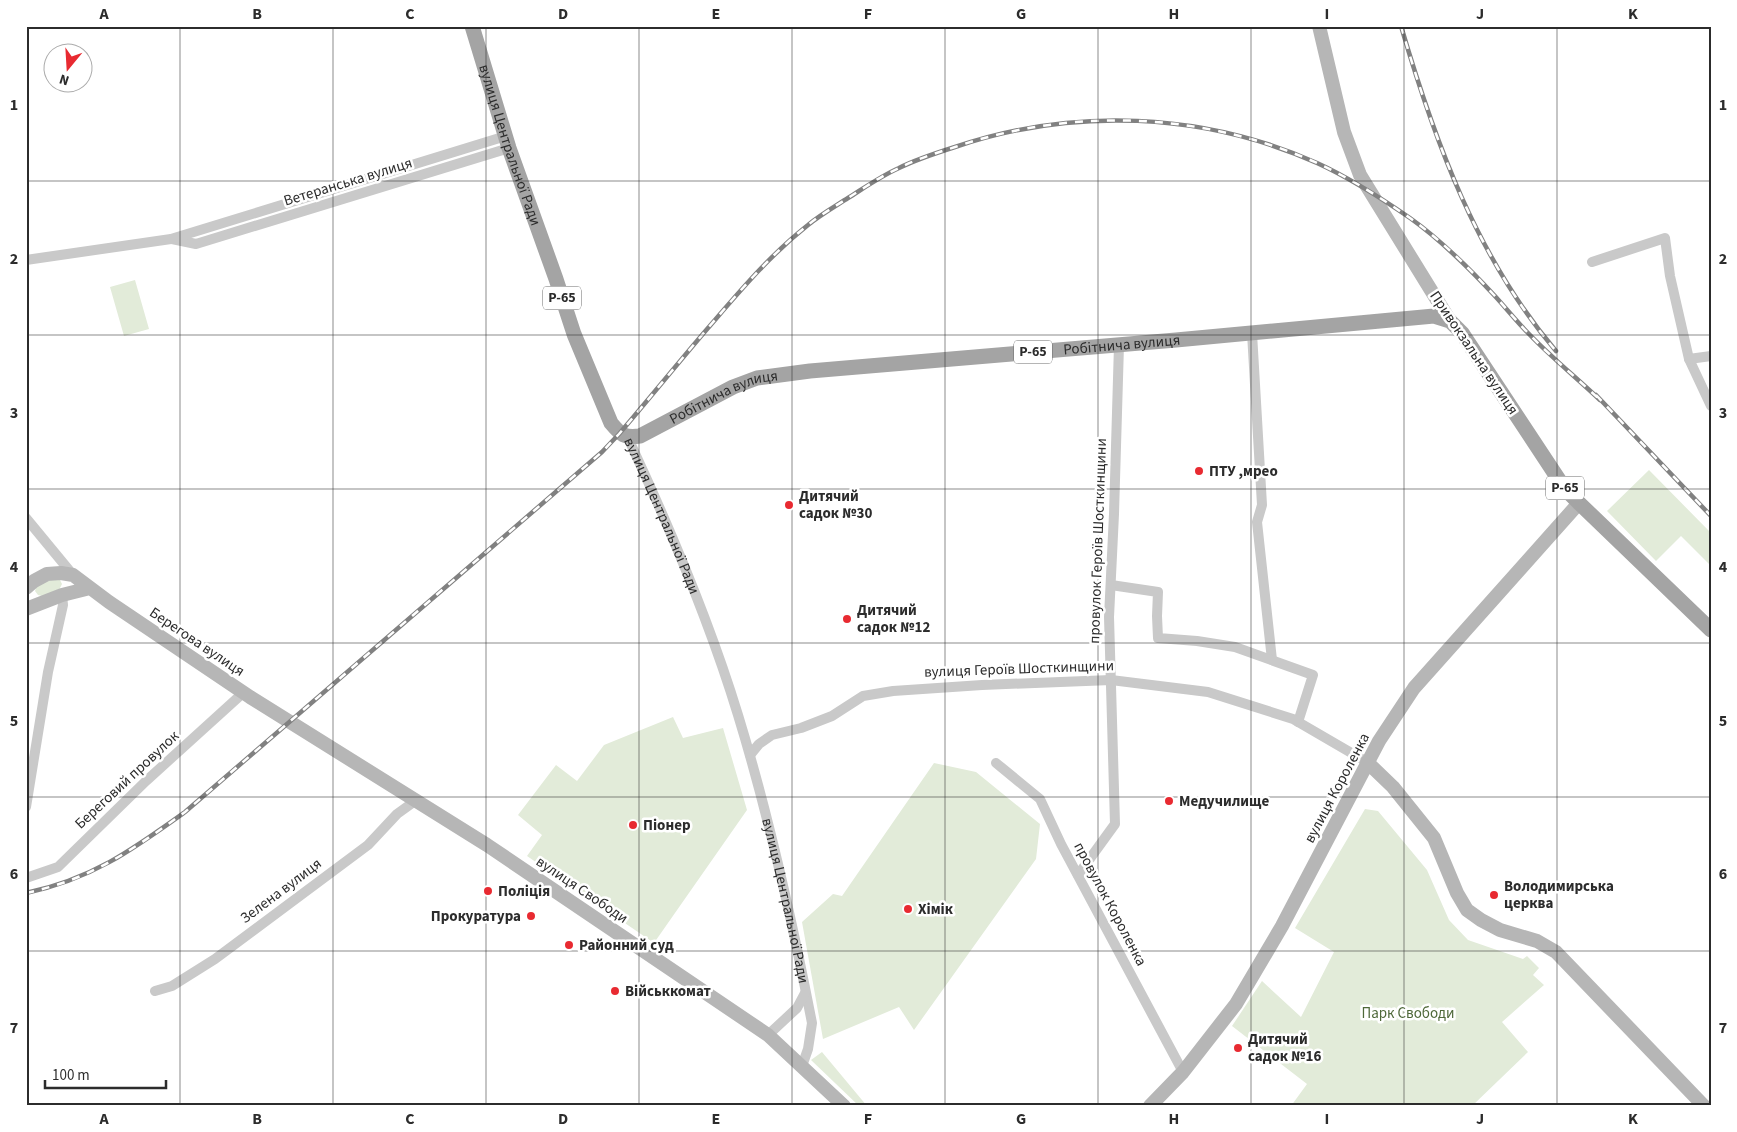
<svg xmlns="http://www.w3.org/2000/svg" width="1737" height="1132" font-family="'Source Sans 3',sans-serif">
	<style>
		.green { fill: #e2ebd9 }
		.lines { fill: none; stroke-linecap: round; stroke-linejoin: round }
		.street { stroke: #c9c9c9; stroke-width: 10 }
		.secondary { stroke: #b6b6b6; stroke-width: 14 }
		.primary { stroke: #a4a4a4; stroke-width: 15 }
		.rail-casing { stroke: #818181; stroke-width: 4.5 }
		.rail { stroke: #fff; stroke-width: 2.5; stroke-dasharray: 8; stroke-linecap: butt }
		.grid { fill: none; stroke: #2c2c2c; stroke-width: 1; stroke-opacity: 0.55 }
		.poi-dot { fill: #e82a31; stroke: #fff; stroke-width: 2 }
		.labels { text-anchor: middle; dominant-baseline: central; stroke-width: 5; stroke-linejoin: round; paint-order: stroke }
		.shield { fill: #fff; stroke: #6b6b6b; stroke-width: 1 }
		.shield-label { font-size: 14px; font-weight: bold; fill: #2c2c2c }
		.street-label { font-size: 15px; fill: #2c2c2c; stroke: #fff }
		.poi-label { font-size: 15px; font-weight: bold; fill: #2c2c2c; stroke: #fff; text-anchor: start }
		.park-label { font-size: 15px; fill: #4e6839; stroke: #fff }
		.neatline { fill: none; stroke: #2c2c2c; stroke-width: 2 }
		.grid-label { font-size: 16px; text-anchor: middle; font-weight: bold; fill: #2c2c2c }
	</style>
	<rect width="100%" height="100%" fill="#fff"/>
	<path class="green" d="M135 280 149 329 124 336 110 287Z
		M1649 470 1711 533V566L1681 536 1656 561 1607 511Z
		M59 578 62 584 59 590 42 596 38 595 35 591 38 583Z
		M673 717 683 738 723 728 747 810 654 943 527 856 542 835 518 815 556 765 577 781 604 745Z
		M934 763 976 772 1040 824 1036 859 914 1030 899 1007 823 1039 802 922 833 894 842 896Z
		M1365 809 1378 811 1427 870 1449 920 1468 940 1523 959 1527 956 1539 968 1533 975 1544 985 1502 1022 1528 1052 1472 1106H1291L1307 1084 1232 1026 1262 981 1301 1017 1334 952 1295 928Z
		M822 1052 867 1106H859L811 1060Z"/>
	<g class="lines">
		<g class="street">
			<path d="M172 239 196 244 509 148"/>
			<path d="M26 260 171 239 506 136"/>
			<path d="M1592 262 1665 238 1670 276 1689 359 1711 406"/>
			<path d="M1252 333 1262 505 1257 522 1272 660"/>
			<path d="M1689 359 1711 356"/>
			<path id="s1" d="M628 438C670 528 709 620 738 715 769 816 792 920 812 1023L808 1049 802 1066"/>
			<path d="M26 518 73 575"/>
			<path d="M1111 585 1158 592 1157 616 1158 638 1197 641 1235 647 1313 675 1298 722"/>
			<path d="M750 755 759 744 772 735 801 728 832 716 863 696 893 691 982 685 1111 680 1208 692 1293 719 1367 762"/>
			<path d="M996 763 1040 799 1061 844 1183 1072"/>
			<path d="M26 807 48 672 63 605 62 595"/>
			<path d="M1078 875 1115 824 1109 617 1114 514 1119 345"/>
			<path d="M26 878 58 867 146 781 243 693"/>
			<path d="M155 991 172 986 215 959 368 845 397 814 415 801"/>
			<path d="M768 1035 797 1008 805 993"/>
		</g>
		<path class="secondary" d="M1319 26 1344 132 1360 175 1450 321
			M26 588 34 581 47 574 61 573 73 575 109 602 250 697 487 845 768 1035 844 1106
			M26 609 62 595 90 588
			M1367 762 1393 787 1434 838 1457 893 1467 910 1481 920 1500 930 1537 941 1556 952 1704 1106
			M1150 1106 1183 1072 1236 1004 1282 926 1379 741 1414 688 1579 503"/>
		<path class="primary" id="s2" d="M472 26 509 148 556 279 574 334 611 423C621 435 624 438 640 436L733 387 757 378 810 371 1176 340 1434 316 1450 321 1462 333 1565 489 1579 503 1711 630"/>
		<defs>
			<path id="rail" d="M1401 26C1435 142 1477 258 1556 351
				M1596 395 1711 516
				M26 893C92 879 132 850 185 812L602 452 619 434C649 399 678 363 708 328 740 291 769 256 808 225 820 215 834 207 848 198 864 188 881 176 899 168 917 159 936 153 955 147 1073 107 1203 112 1317 163 1350 178 1381 198 1410 218 1441 240 1468 267 1494 295 1506 308 1517 322 1530 335 1552 358 1577 378 1600 400"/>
		</defs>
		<use href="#rail" class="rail-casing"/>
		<use href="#rail" class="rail"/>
	</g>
	<path class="grid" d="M180 26V1106M333 26V1106M486 26V1106M639 26V1106M792 26V1106M945 26V1106M1098 26V1106M1251 26V1106M1404 26V1106M1557 26V1106M26 181H1711M26 335H1711M26 489H1711M26 643H1711M26 797H1711M26 951H1711"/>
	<g class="poi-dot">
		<circle cx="1199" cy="471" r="5"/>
		<circle cx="789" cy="505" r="5"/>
		<circle cx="847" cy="619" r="5"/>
		<circle cx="1169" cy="801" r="5"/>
		<circle cx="633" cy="825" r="5"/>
		<circle cx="488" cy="891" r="5"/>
		<circle cx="1494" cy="895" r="5"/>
		<circle cx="908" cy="909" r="5"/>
		<circle cx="531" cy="916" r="5"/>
		<circle cx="569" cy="945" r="5"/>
		<circle cx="615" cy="991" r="5"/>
		<circle cx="1238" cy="1048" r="5"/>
	</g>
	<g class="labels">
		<g class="shield">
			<rect x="543" y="286.5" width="38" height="23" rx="4"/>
			<rect x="1014" y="340.5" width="38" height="23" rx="4"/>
			<rect x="1546" y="476.5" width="38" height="23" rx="4"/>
		</g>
		<g class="shield-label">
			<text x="562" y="298">Р-65</text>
			<text x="1033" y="352">Р-65</text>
			<text x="1565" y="488">Р-65</text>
		</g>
		<g class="street-label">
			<text stroke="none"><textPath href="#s2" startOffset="125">вулиця Центральної Ради</textPath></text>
			<text transform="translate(348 182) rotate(-17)">Ветеранська вулиця</text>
			<text stroke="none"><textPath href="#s2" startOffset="952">Робітнича вулиця</textPath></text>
			<text transform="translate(1474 353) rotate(56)">Привокзальна вулиця</text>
			<text stroke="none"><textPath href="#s2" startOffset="548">Робітнича вулиця</textPath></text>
			<text stroke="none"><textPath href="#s1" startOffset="85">вулиця Центральної Ради</textPath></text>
			<text transform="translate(1098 541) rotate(-88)">провулок Героїв Шосткинщини</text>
			<text transform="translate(197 642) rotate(34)">Берегова вулиця</text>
			<text transform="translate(1019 669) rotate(-2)">вулиця Героїв Шосткинщини</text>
			<text transform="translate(127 780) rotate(-43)">Береговий провулок</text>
			<text transform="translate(1337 788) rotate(-62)">вулиця Короленка</text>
			<text transform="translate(582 890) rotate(34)">вулиця Свободи</text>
			<text transform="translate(281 891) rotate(-37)">Зелена вулиця</text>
			<text stroke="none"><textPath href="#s1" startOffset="490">вулиця Центральної Ради</textPath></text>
			<text transform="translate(1110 904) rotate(62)">провулок Короленка</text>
		</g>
		<g class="poi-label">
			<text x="1209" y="471">ПТУ ,мрео</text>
			<text x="799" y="496">Дитячий<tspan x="799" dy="17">садок №30</tspan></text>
			<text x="857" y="610">Дитячий<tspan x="857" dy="17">садок №12</tspan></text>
			<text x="1179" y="801">Медучилище</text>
			<text x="643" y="825">Піонер</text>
			<text x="1504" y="886">Володимирська<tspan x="1504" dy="17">церква</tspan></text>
			<text x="498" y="891">Поліція</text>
			<text x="918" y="909">Хімік</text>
			<text x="521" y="916" text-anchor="end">Прокуратура</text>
			<text x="579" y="945">Районний суд</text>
			<text x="625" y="991">Військкомат</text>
			<text x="1248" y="1039">Дитячий<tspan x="1248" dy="17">садок №16</tspan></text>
		</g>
		<g class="park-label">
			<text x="1408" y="1013">Парк Свободи</text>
		</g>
	</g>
	<rect width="1737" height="1132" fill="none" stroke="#ffffff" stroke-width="55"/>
	<g transform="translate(68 68) rotate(198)"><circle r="24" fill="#ffffff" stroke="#ababab"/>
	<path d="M0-4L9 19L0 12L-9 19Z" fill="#e82a31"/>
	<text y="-8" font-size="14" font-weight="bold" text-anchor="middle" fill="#2c2c2c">N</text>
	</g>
	<path d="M45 1080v8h121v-8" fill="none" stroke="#2c2c2c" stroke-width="2.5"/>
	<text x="52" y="1080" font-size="15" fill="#2c2c2c" stroke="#ffffff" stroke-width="4" paint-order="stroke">100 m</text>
	<rect x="28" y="28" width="1682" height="1076" class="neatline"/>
	<g class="grid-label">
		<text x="104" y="19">A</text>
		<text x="257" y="19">B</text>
		<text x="410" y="19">C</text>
		<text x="563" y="19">D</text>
		<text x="716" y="19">E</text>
		<text x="868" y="19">F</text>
		<text x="1021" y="19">G</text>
		<text x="1174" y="19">H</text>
		<text x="1327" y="19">I</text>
		<text x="1480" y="19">J</text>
		<text x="1633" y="19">K</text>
		<text x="14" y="110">1</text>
		<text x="1723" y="110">1</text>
		<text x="14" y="264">2</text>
		<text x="1723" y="264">2</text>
		<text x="14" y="418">3</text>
		<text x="1723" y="418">3</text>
		<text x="14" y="572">4</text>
		<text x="1723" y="572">4</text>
		<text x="14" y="726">5</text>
		<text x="1723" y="726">5</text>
		<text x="14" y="879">6</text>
		<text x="1723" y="879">6</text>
		<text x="14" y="1033">7</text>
		<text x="1723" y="1033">7</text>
		<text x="104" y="1124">A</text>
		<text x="257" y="1124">B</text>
		<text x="410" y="1124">C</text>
		<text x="563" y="1124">D</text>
		<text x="716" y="1124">E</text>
		<text x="868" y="1124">F</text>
		<text x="1021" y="1124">G</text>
		<text x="1174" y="1124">H</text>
		<text x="1327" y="1124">I</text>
		<text x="1480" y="1124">J</text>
		<text x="1633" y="1124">K</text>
	</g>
</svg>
